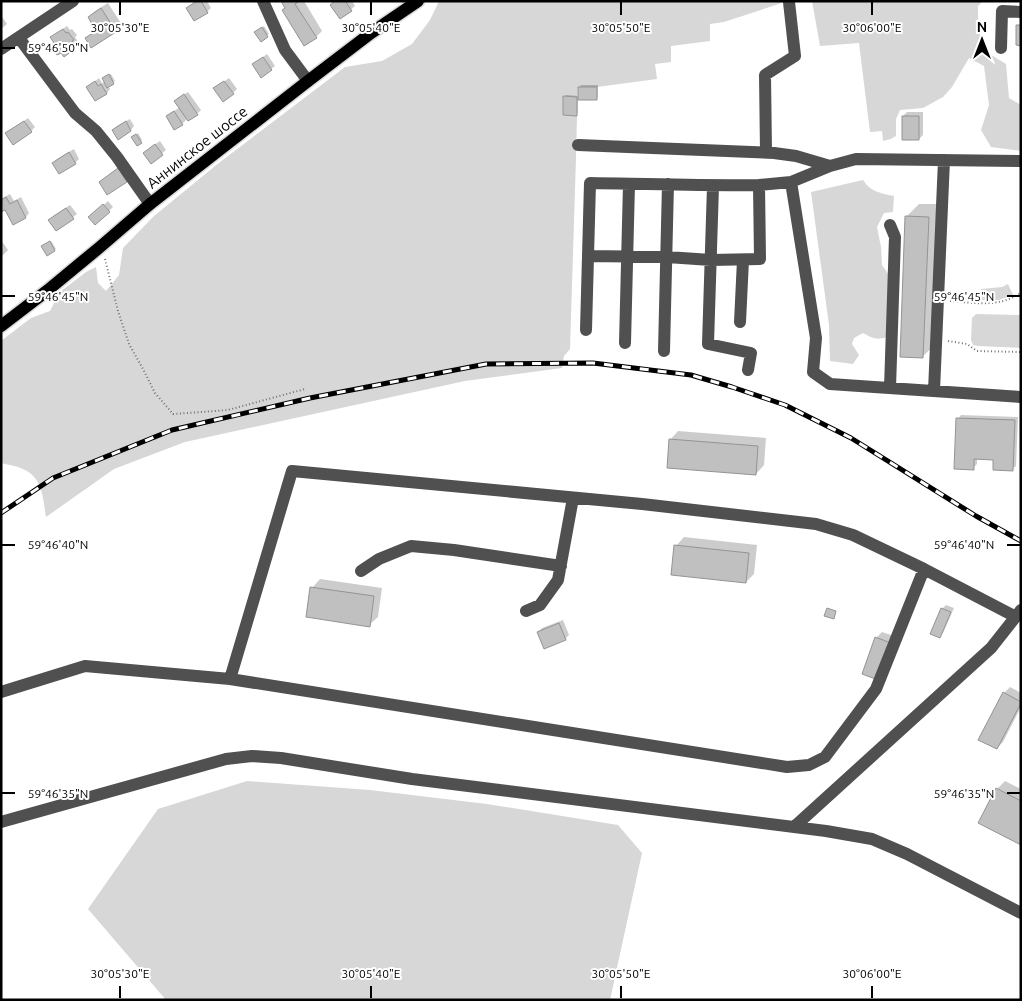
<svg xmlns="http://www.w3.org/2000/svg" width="1022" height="1001" font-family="Ubuntu,sans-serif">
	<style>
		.green { fill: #d7d7d7 }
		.shadow { fill: #0003 }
		.building { fill: #c0c0c0; stroke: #949494 }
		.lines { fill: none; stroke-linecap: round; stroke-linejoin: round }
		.major-casing { stroke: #dbdbdb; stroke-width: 15 }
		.path { stroke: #727272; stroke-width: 2; stroke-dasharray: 1 2.5; stroke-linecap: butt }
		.minor { stroke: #505050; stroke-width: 12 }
		.major { stroke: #000; stroke-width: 12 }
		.rail-casing { stroke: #000; stroke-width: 5 }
		.rail { stroke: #fff; stroke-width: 3; stroke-dasharray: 9; stroke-linecap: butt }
		.ticks { fill: none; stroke: #000; stroke-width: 2 }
		.labels { text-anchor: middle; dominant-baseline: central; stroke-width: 4; stroke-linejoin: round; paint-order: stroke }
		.street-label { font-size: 15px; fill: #000; stroke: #fff }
		.ticks-label { font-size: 12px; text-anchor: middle; fill: #000; stroke: #fff; stroke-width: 4; stroke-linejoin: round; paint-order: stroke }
	</style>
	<rect width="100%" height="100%" fill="#fff"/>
	<path class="green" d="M439 1H788L724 22 710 24V41L671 46V62L655 64 657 79 597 87H578L577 97 563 96V115L577 116 576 158 570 349 564 356 562 368 465 381 185 442 114 469 46 517C43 499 43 479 25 470 18 466 9 465 1 463V341L31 318 50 311 60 292 86 272 96 267 98 283 106 291 119 275 123 248 154 216 220 162 345 67 382 61 412 44 430 20Z
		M812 1H983L978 6V23L983 50 1006 64 1009 98 1021 105V151L991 147 981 130 989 105 984 66 969 58 952 87 943 97 923 108 900 110 896 119V136L891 139 883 141 882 131 870 132 859 43 820 46Z
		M863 180C871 192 880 193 894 196L893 212 884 213 877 227 881 247 882 265 891 278 888 337C876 340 874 339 863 333L854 338 852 344 859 355 853 364 830 361 829 325 811 192Z
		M1008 284 1013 295 999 300H980L981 289 1002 287Z
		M976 314 1021 315V348L978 346 973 345 971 340 972 318Z
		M247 781 370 790 487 804 618 825 642 853 610 1000H166L88 909 158 809Z"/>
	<path class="shadow" d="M196 1H207L211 8 207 12 194 19 188 8Z
		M283 1H304L322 31 316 37 286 7Z
		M335 1H352L355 6 341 18Z
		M108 3 122 25 115 31 91 46 86 38 97 29 89 17 95 11Z
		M1 15 7 24 1 29Z
		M67 26 70 30 72 29 77 35 75 37 79 43 64 55 52 37Z
		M264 26 269 34 261 40 257 31Z
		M267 54 275 66 271 69 254 64Z
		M111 74 115 81 108 86 110 89 107 93 96 100 88 87 99 78 102 83 105 82V77Z
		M229 78 237 89 233 93 215 88Z
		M581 85H598V97L597 98H578V113L576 114 565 97 566 95 579 96V87Z
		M188 92 201 110 197 114 188 118 182 124 171 113 180 107V97Z
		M907 112H923V135L919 139 903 116Z
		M28 118 35 127 31 131 7 133Z
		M130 119 134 126 131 130H113L117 126Z
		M138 133 142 140 138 144 133 137Z
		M160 141 166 150 151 162 148 149Z
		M74 149 79 159 75 163 59 173 53 163 57 159Z
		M10 194 14 201 21 197 29 213 26 217 13 224 5 209 1 211V199Z
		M108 201 113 207 96 224 90 217Z
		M919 204H941L936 344 923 356 906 217Z
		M70 205 77 214 56 230 53 216Z
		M1 240 8 250 1 257Z
		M51 241 56 249 54 250 45 244Z
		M961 415 1018 417 1016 466 1012 469 995 458H977V464L973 468 958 419Z
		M678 431 766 438 764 465 756 474 670 440Z
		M684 537 757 545 754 574 746 582 676 546Z
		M320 579 382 588 378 617 369 625 312 588Z
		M946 605 954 608 943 633 939 637 932 633 942 609Z
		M563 620 569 635 565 639 538 632 542 628Z
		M882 632 897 637 877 678 876 638Z
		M1010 687 1021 693V707L1003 742 997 748 1004 693Z
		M1005 781 1021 789V844L997 789Z"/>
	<path class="building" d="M197 1H201L208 13 194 21 186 8Z
		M281 1H297L298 2 295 4 317 38 304 46 282 10 285 8Z
		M335 1H345L352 11 340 19 330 5Z
		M101 8 116 32 91 48 85 38 96 31 88 17Z
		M1016 25H1021V46L1016 45Z
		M262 27 268 37 261 42 254 32Z
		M63 29 66 33 68 32 74 40 72 41 76 48 64 57 61 53 57 55 50 46 54 43 50 37Z
		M263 57 272 70 261 78 252 64Z
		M109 74 114 84 107 88 102 78Z
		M95 81 98 86 101 84 107 94 95 101 86 87Z
		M224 81 234 94 223 102 213 88Z
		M578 87H597V100H578Z
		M184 94 198 115 188 121 174 101Z
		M563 96 577 97V116L563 115Z
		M174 111 183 125 174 130 166 116Z
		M902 116H919V140H902Z
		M24 121 32 132 13 145 5 133Z
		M126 121 131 131 118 140 112 130Z
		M136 134 142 143 137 146 131 137Z
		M155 144 163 155 151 164 143 153Z
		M69 152 76 164 59 174 52 163Z
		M118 168 127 182 107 195 99 182Z
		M6 197 10 204 17 200 26 218 13 225 5 210 1 212V200Z
		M103 204 110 212 95 225 88 217Z
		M66 208 74 219 56 231 48 220Z
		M905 216 929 217 923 358 900 357Z
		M50 241 55 251 47 256 41 246Z
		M956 418 1015 420 1013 471 993 470V460L974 459V470L954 469Z
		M669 439 758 446 756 475 667 468Z
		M674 545 749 553 746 583 671 575Z
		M310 587 374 596 370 627 306 617Z
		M827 608 836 611 834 619 824 616Z
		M941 608 951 612 940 638 930 634Z
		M559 623 566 640 544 649 537 632Z
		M875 637 891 643 878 680 862 674Z
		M1003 692 1021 702V703L997 749 978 740Z
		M996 788 1021 801V845L978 823Z"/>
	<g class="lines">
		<defs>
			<path id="major" d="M1 326 48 290 100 247 150 204 308 81 371 33 418 1"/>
		</defs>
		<use href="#major" class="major-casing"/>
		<path class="path" d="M105 259 118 311 129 344 143 369 155 393 173 414 228 410 305 389
			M950 301C966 302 983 305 998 302 1006 301 1014 297 1021 293
			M948 341 967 344 977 351 1021 352"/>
		<path class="minor" d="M263 1 285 50 308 81
			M19 38 75 113 96 131 117 157 150 204
			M1001 48 1002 11 1021 12
			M1 49 73 1
			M578 145 774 153 796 156 830 166
			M766 152 765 75 795 56 789 2
			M791 182 816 338 813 372 830 384 1021 397
			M713 186 708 344 751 353 748 370
			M588 256 667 257 711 260 760 259 759 185 791 182 830 166 856 159 1021 161
			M740 322 743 260
			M586 330 590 183C646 184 703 186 759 185
			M625 343 629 184
			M664 351 668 184
			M890 388 895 237 890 225
			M934 391 944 160
			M361 571 379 559 411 546 454 550 561 566
			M526 611 540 605 558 580 573 498
			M230 679 787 767 809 765 825 757 876 689 924 569
			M1 692 85 666 230 679 292 471 642 504 816 524 853 535 924 569 1016 617
			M1 822 226 759 252 756 281 758 412 779 826 831 872 839 907 854 1021 913
			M794 827 991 648 1021 610"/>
		<use href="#major" class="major"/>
		<defs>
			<path id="rail" d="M1 513 53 478 172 430 310 398 486 364 593 363 691 375 732 387 785 405 851 438 976 516 1021 541"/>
		</defs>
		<use href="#rail" class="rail-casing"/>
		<use href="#rail" class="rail"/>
	</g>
	<path class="ticks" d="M120 2V15M371 2V15M621 2V15M872 2V15M2 48H15M2 296H15M1007 296H1020M2 545H15M1007 545H1020M2 793H15M1007 793H1020M120 986V998M371 986V998M621 986V998M872 986V998"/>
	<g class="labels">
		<g class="street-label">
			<text transform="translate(197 147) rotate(-38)">Аннинское шоссе</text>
		</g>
	</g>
	<g class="ticks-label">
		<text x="120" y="32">30°05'30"E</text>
		<text x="371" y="32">30°05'40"E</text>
		<text x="621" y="32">30°05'50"E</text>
		<text x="872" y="32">30°06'00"E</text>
		<text x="58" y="52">59°46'50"N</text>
		<text x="58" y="301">59°46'45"N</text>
		<text x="964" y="301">59°46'45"N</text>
		<text x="58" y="549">59°46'40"N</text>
		<text x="964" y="549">59°46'40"N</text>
		<text x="58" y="798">59°46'35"N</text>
		<text x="964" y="798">59°46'35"N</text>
		<text x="120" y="978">30°05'30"E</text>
		<text x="371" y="978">30°05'40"E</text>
		<text x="621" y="978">30°05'50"E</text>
		<text x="872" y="978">30°06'00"E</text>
	</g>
	<rect width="1022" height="1001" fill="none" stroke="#000000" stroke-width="5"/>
	<g transform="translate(982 40)" stroke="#ffffff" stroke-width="4" paint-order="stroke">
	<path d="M0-4L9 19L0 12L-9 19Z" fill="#000000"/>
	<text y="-8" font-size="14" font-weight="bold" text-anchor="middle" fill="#000000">N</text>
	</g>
</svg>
